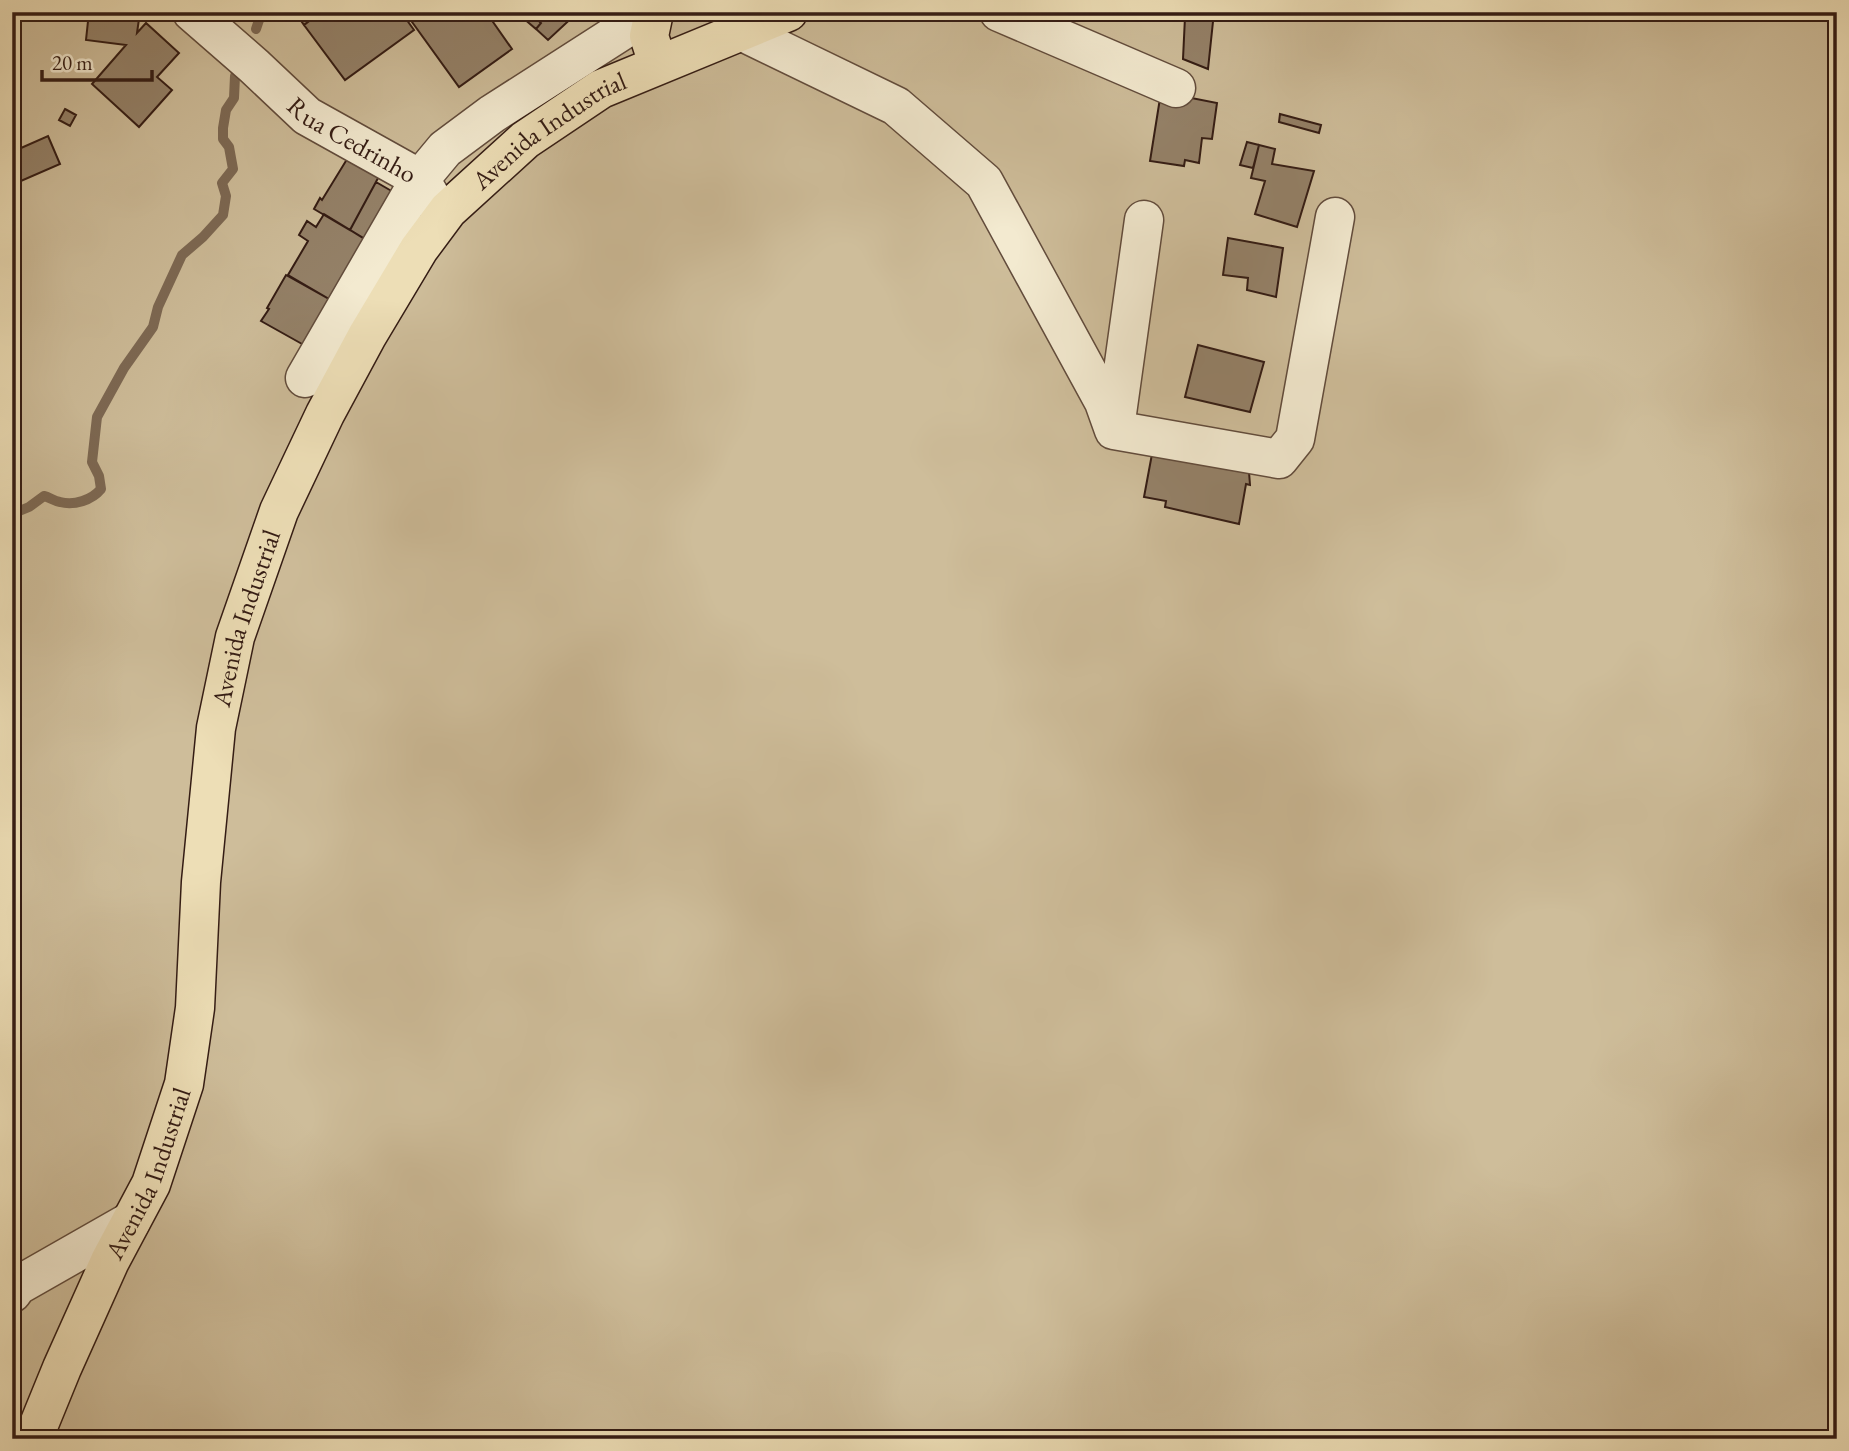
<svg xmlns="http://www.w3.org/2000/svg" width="1849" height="1451" font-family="'EB Garamond',serif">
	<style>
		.green { fill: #cebd9a; stroke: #816c57; stroke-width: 2 }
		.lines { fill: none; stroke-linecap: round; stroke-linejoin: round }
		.stream { stroke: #7d6954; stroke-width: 10 }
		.building { fill: #948168; stroke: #341c14; stroke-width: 2 }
		.minor-casing { stroke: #624c3c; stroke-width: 41 }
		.major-casing { stroke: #341c14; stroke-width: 41 }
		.minor { stroke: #f3ead0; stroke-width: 38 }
		.major { stroke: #eddeb6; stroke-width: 38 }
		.labels { text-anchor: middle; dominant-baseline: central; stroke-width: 5; stroke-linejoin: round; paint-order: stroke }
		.street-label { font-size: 26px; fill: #341c14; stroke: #f3ead0 }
	</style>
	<rect width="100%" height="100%" fill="#eddeb6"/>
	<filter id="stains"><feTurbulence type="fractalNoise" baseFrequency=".00286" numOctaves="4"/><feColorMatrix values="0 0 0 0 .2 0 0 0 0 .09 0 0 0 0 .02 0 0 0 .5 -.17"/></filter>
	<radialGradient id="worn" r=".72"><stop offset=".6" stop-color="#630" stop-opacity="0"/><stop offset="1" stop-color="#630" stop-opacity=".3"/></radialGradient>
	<path class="green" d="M12 12H1837V1439H12Z"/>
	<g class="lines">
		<path class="stream" d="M256 29 259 20 266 12
			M12 514 29 507 44 496C49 497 54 501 60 502 74 506 92 500 101 489L99 476 92 462 97 417 124 368 153 327 158 307 182 255 203 237 223 215 226 196 222 183 233 169 229 147 223 139V128L226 110 234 98 235 76"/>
	</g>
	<path class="building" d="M89 12H140L137 33 146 23 179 53 157 77 172 90 139 127 92 84 126 45 86 40Z
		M295 12H321L304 25Z
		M321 12H401L414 30 345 80 304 25Z
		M411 12H486L512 49 459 87 407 15Z
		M529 12H578L548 40 536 29 541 23Z
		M529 12 541 23 536 29 523 18Z
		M1164 12H1211L1212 14 1165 17Z
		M1211 12H1214L1208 69 1183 59 1185 17Z
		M1161 92 1217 103 1212 139 1202 138 1199 163 1185 160 1184 166 1150 161Z
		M65 109 76 115 70 126 59 120Z
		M1280 114 1321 125 1319 133 1279 122Z
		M48 136 60 164 14 184 12 152Z
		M1247 142 1259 145 1253 168 1240 165Z
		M1259 145 1275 149 1272 164 1314 171 1297 227 1255 214 1265 181 1251 178Z
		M352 151 383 169 350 230 314 209 320 198 322 200Z
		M376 182 395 193 368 241 350 230Z
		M324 214 370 242 336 303 288 275 308 241 299 235 307 221 316 227Z
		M1228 238 1283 248 1276 297 1247 290 1248 278 1223 275Z
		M286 275 336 303 311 349 261 321 269 309 267 308Z
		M1198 345 1264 362 1250 412 1185 397Z
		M1152 454 1249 472 1250 485 1246 484 1239 524 1165 507 1166 501 1144 497Z"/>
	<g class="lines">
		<defs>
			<g id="minor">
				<path id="s1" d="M192 12 254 66 307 116 420 179 433 201"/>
				<path d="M999 12 1176 88"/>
				<path d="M743 32 896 106 984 182 1104 402 1114 430 1279 459 1295 439 1335 217"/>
				<path d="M305 378 420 179 445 149 492 114 651 12"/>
				<path d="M1115 428 1144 220"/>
				<path d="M12 1293 17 1286 131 1221"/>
			</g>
			<g id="major">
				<path d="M654 12 649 36 658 64"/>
				<path id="s2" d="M33 1439 62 1368 110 1261 151 1184 184 1084 195 1008 201 882 216 728 235 637 279 511 325 414 367 336 419 249 448 210 525 140 601 89 788 12"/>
			</g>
		</defs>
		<use href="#minor" class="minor-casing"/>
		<use href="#major" class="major-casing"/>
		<use href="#minor" class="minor"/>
		<use href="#major" class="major"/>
	</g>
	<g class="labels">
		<g class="street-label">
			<text stroke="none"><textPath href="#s2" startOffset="1446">Avenida Industrial</textPath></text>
			<text stroke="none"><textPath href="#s1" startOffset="206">Rua Cedrinho</textPath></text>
			<text stroke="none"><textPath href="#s2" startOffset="858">Avenida Industrial</textPath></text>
			<text stroke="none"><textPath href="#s2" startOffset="290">Avenida Industrial</textPath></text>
		</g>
	</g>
	<rect width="1849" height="1451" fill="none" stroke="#eddeb6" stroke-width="42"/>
	<rect x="14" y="14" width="1821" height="1423" fill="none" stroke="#341c14" stroke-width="3.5"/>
	<rect x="21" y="21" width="1807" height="1409" fill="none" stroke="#341c14" stroke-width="2"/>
	<path d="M42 70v10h110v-10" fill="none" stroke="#341c14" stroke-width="3.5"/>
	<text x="52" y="70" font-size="21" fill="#341c14" stroke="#f3ead0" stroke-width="5" paint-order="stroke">20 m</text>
	<rect width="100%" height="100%" filter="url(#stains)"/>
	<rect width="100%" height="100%" fill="url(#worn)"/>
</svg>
